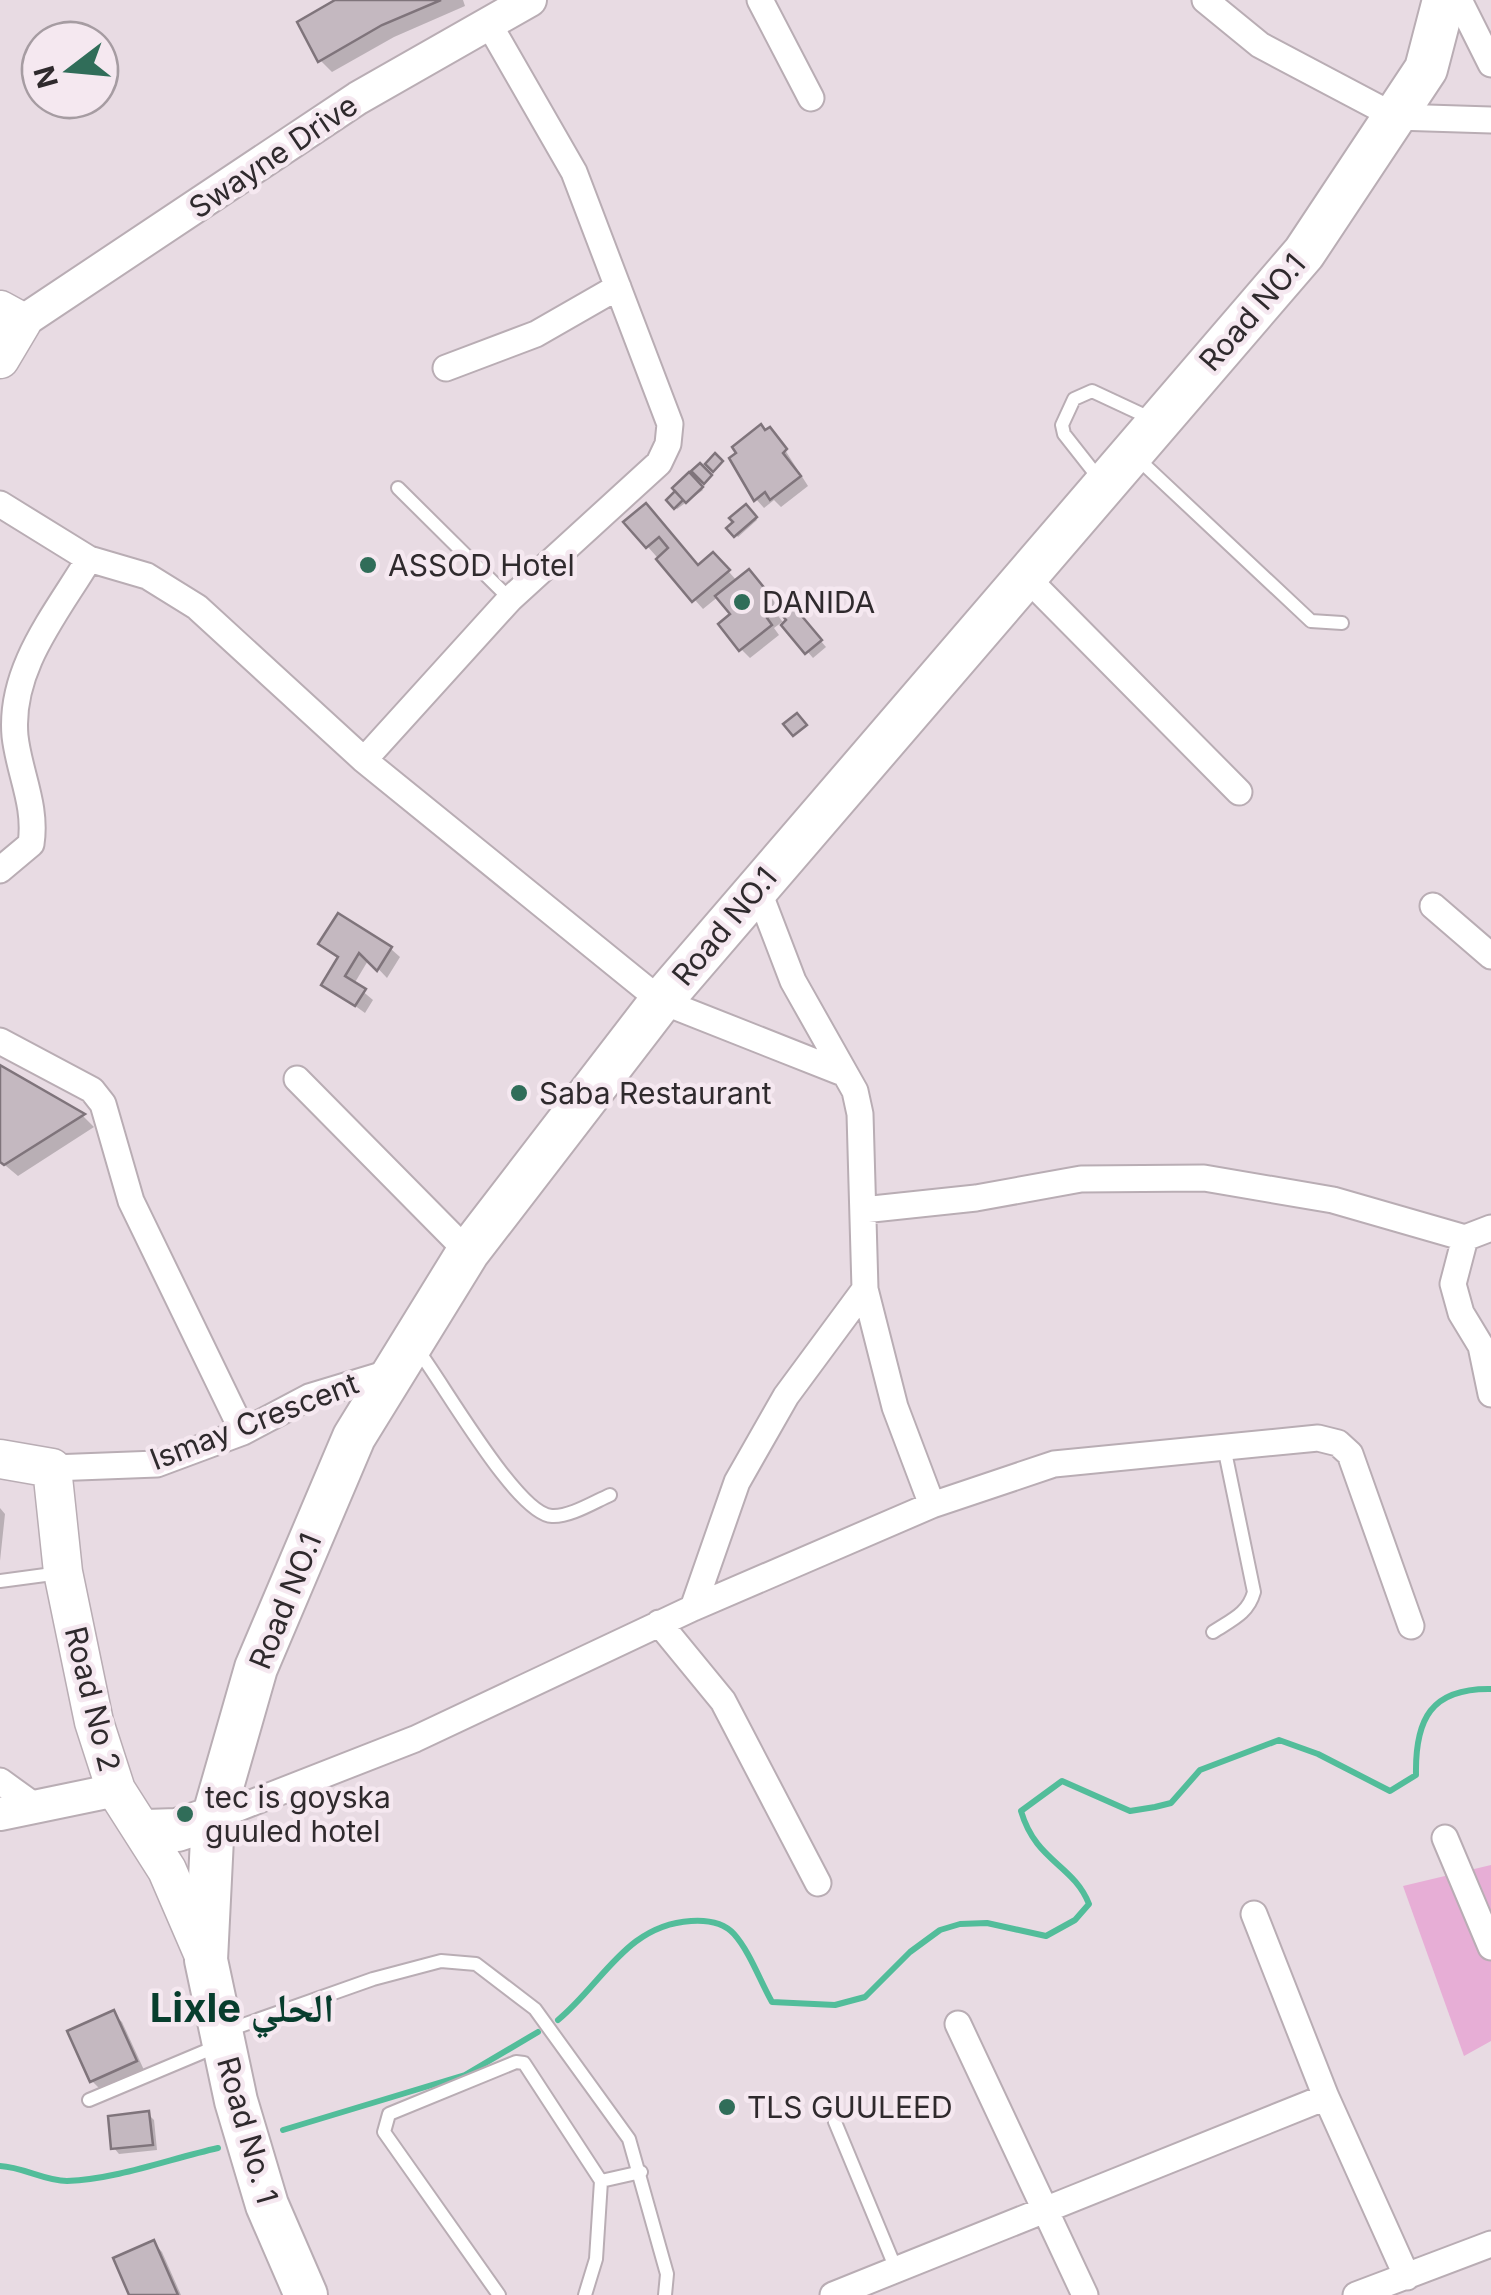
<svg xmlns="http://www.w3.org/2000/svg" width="1491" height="2295" font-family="Inter,'Noto Naskh Arabic',sans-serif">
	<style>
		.green { fill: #e7aed6 }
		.shadow { fill: #0003 }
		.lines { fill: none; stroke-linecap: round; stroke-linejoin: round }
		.stream { stroke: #52bd9a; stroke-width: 6 }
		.building { fill: #c4b8c0; stroke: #7f747b; stroke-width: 2.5 }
		.lane-casing { stroke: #b9adb4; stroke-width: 16 }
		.street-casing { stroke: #b9adb4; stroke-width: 29 }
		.secondary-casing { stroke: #b9adb4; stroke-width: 36 }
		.primary-casing { stroke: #b9adb4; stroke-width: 41 }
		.highway-casing { stroke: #b9adb4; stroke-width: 46 }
		.lane { stroke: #fff; stroke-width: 12 }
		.street { stroke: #fff; stroke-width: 25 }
		.secondary { stroke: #fff; stroke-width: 32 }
		.primary { stroke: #fff; stroke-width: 38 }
		.highway { stroke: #fff; stroke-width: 42 }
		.poi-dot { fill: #306d59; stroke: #f5e8f0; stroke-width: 4 }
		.labels { text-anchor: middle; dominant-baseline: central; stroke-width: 9; stroke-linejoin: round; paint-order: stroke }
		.street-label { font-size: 30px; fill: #2f2a2d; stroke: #f5e8f0 }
		.poi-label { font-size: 30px; fill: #2f2a2d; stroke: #f5e8f0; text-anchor: start }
		.district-label { font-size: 40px; font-weight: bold; fill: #073d2d; stroke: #f5e8f0 }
	</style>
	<rect width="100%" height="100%" fill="#e8dbe3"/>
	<path class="green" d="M1491 1865V2041L1464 2056 1403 1886Z"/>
	<path class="shadow" d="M339 0H463L465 6 394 37 332 72 320 60Z
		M766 433 778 439 808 486 781 507 774 500 764 508 756 499Z
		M689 475 703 490 677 509 669 501Z
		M645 506 699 567 722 564 737 581H758L777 605 773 609 785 625 795 611 826 647 813 658 782 622 774 628 779 635 750 658 741 649 733 615 719 596 703 609 648 547Z
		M746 507 757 520 738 537 730 528Z
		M322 944 391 949 400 957 387 978 369 959 354 984 373 1000 365 1013 325 984 340 959Z
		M0 1068 83 1116 94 1127 18 1176 0 1161Z
		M0 1508 5 1514 0 1561Z
		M113 2013 122 2022 144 2070 101 2090 92 2081Z
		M148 2114 154 2120 157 2150 119 2154 114 2148Z
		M154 2243 162 2252 181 2295H132Z"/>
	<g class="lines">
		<path class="stream" d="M558 2020C603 1983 626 1925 691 1921 706 1920 723 1922 734 1934 750 1952 760 1981 772 2002L835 2005 865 1997 910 1952 940 1930 960 1924 987 1923 1046 1936 1075 1920 1089 1904C1073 1864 1036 1862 1021 1811L1062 1781 1130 1811 1155 1807 1171 1803 1200 1770 1279 1740 1318 1754 1390 1791 1416 1775C1415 1719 1431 1688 1491 1689
			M283 2130 465 2075 538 2032
			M0 2166C23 2167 45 2181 67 2181 118 2179 169 2159 218 2148"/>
	</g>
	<path class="building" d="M335 0H441L382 25 318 62 297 22Z
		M761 424 765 430 770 427 787 449 783 453 801 476 770 500 765 492 754 501 729 458 736 453 732 447Z
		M715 453 723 461 713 472 705 464Z
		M700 463 712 475 704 484 691 471Z
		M689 472 703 487 686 503 672 488Z
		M675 491 683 500 674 509 666 500Z
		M646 503 698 565 713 552 730 570 692 602 656 559 668 548 659 537 646 548 623 522Z
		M746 504 757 517 734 537 726 528 733 522 729 518Z
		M749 569 770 595 766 599 775 611 767 618 772 625 739 651 718 624 730 614 715 596Z
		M790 602 822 640 805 654 781 625 786 620 779 611Z
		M797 713 807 725 793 736 783 724Z
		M338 913 392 947 377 971 359 953 345 976 366 989 355 1006 321 985 338 957 318 944Z
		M0 1065 85 1114 4 1165 0 1162Z
		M114 2010 137 2061 90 2082 67 2031Z
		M149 2111 153 2145 111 2149 108 2116Z
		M154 2240 178 2295H129L113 2258Z"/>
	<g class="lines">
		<defs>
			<path id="lane" d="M1135 456 1311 621 1342 623
				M1101 481 1064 434 1062 425 1074 399 1092 391 1152 419
				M398 488 510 599
				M417 1349C442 1381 517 1515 552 1516 570 1517 594 1502 610 1495
				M0 1581 60 1573
				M1213 1632C1231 1620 1248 1614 1254 1592L1224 1447
				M226 2031 373 1979 441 1961 476 1964 535 2009 629 2139 667 2274 665 2295
				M89 2100 220 2045
				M835 2122 896 2269
				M601 2181 641 2172
				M499 2295 384 2132 389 2114 516 2062 524 2063 601 2181 596 2259 585 2295"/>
			<path id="street" d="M760 0 811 98
				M1205 0 1260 45 1396 117 1491 120
				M1459 0 1491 64
				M446 368 536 334 618 287
				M0 504 89 559 147 576 197 607 364 760 661 1001 843 1073
				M1026 577 1239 792
				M364 760 510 599 659 463 668 444 670 424 574 172 489 24
				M0 870 31 844C37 805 19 773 15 736 9 669 56 614 89 559
				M757 887 793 981 855 1091 860 1114 865 1289 895 1407 932 1505
				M1433 906 1491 956
				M0 1041 92 1090 103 1104 131 1201 243 1432
				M297 1079 468 1252
				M863 1210 976 1198 1081 1179 1204 1178 1333 1200 1465 1238 1491 1228
				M1465 1238 1453 1284 1461 1313 1481 1346 1491 1394
				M52 1468 157 1464 243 1432 309 1397 395 1371
				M693 1608 737 1482 786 1396 865 1289
				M659 1623 723 1701 818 1883
				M0 1781 36 1807
				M213 1818 415 1739 693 1608 932 1505 1054 1464 1318 1438 1338 1443 1350 1454 1411 1626
				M1445 1838 1491 1947
				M1254 1914 1326 2097 1407 2277
				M958 2024 1085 2295
				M833 2295 1326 2097
				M1356 2295 1491 2244"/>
			<path id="secondary" d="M22 322 358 98 530 0
				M0 1814 116 1790"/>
			<path id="primary" d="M0 310 22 322 0 359
				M0 1459 52 1468 63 1572 94 1722 116 1790 167 1870 205 1958"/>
			<path id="highway" d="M146 1831 177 1830 213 1818
				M306 2295 267 2205 236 2101 206 1960 213 1818 256 1668 354 1437 468 1252 661 1001 1304 253 1426 69 1444 0"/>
		</defs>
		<use href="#lane" class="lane-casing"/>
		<use href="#street" class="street-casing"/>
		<use href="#secondary" class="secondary-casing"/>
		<use href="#primary" class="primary-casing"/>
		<use href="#highway" class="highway-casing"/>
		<use href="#lane" class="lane"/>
		<use href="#street" class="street"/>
		<use href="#secondary" class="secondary"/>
		<use href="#primary" class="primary"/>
		<use href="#highway" class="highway"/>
	</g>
	<g class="poi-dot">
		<circle cx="368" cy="565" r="10"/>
		<circle cx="742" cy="602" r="10"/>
		<circle cx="519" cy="1093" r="10"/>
		<circle cx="185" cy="1814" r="10"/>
		<circle cx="727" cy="2107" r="10"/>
	</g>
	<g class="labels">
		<g class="street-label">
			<text transform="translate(273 156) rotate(-34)">Swayne Drive</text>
			<text transform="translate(1252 312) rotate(-49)">Road NO.1</text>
			<text transform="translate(724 926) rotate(-50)">Road NO.1</text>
			<text transform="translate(254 1421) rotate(-21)">Ismay Crescent</text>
			<text transform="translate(285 1601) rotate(-68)">Road NO.1</text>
			<text transform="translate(93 1699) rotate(76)">Road No 2</text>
			<text transform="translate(248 2130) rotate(74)">Road No. 1</text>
		</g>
		<g class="poi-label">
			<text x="388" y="565">ASSOD Hotel</text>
			<text x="762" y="602">DANIDA</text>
			<text x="539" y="1093">Saba Restaurant</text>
			<text x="205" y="1797">tec is goyska<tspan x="205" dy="34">guuled hotel</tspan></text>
			<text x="747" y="2107">TLS GUULEED</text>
		</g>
		<g class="district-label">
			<text x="242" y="2007">Lixle الحلي</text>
		</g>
	</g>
	<g transform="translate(70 70) rotate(254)"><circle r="48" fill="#f5e8f0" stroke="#a69ca2" stroke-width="2.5"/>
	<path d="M0-8L18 38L0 25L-18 38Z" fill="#306d59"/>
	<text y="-15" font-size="28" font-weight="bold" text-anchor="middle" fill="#2f2a2d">N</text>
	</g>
</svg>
